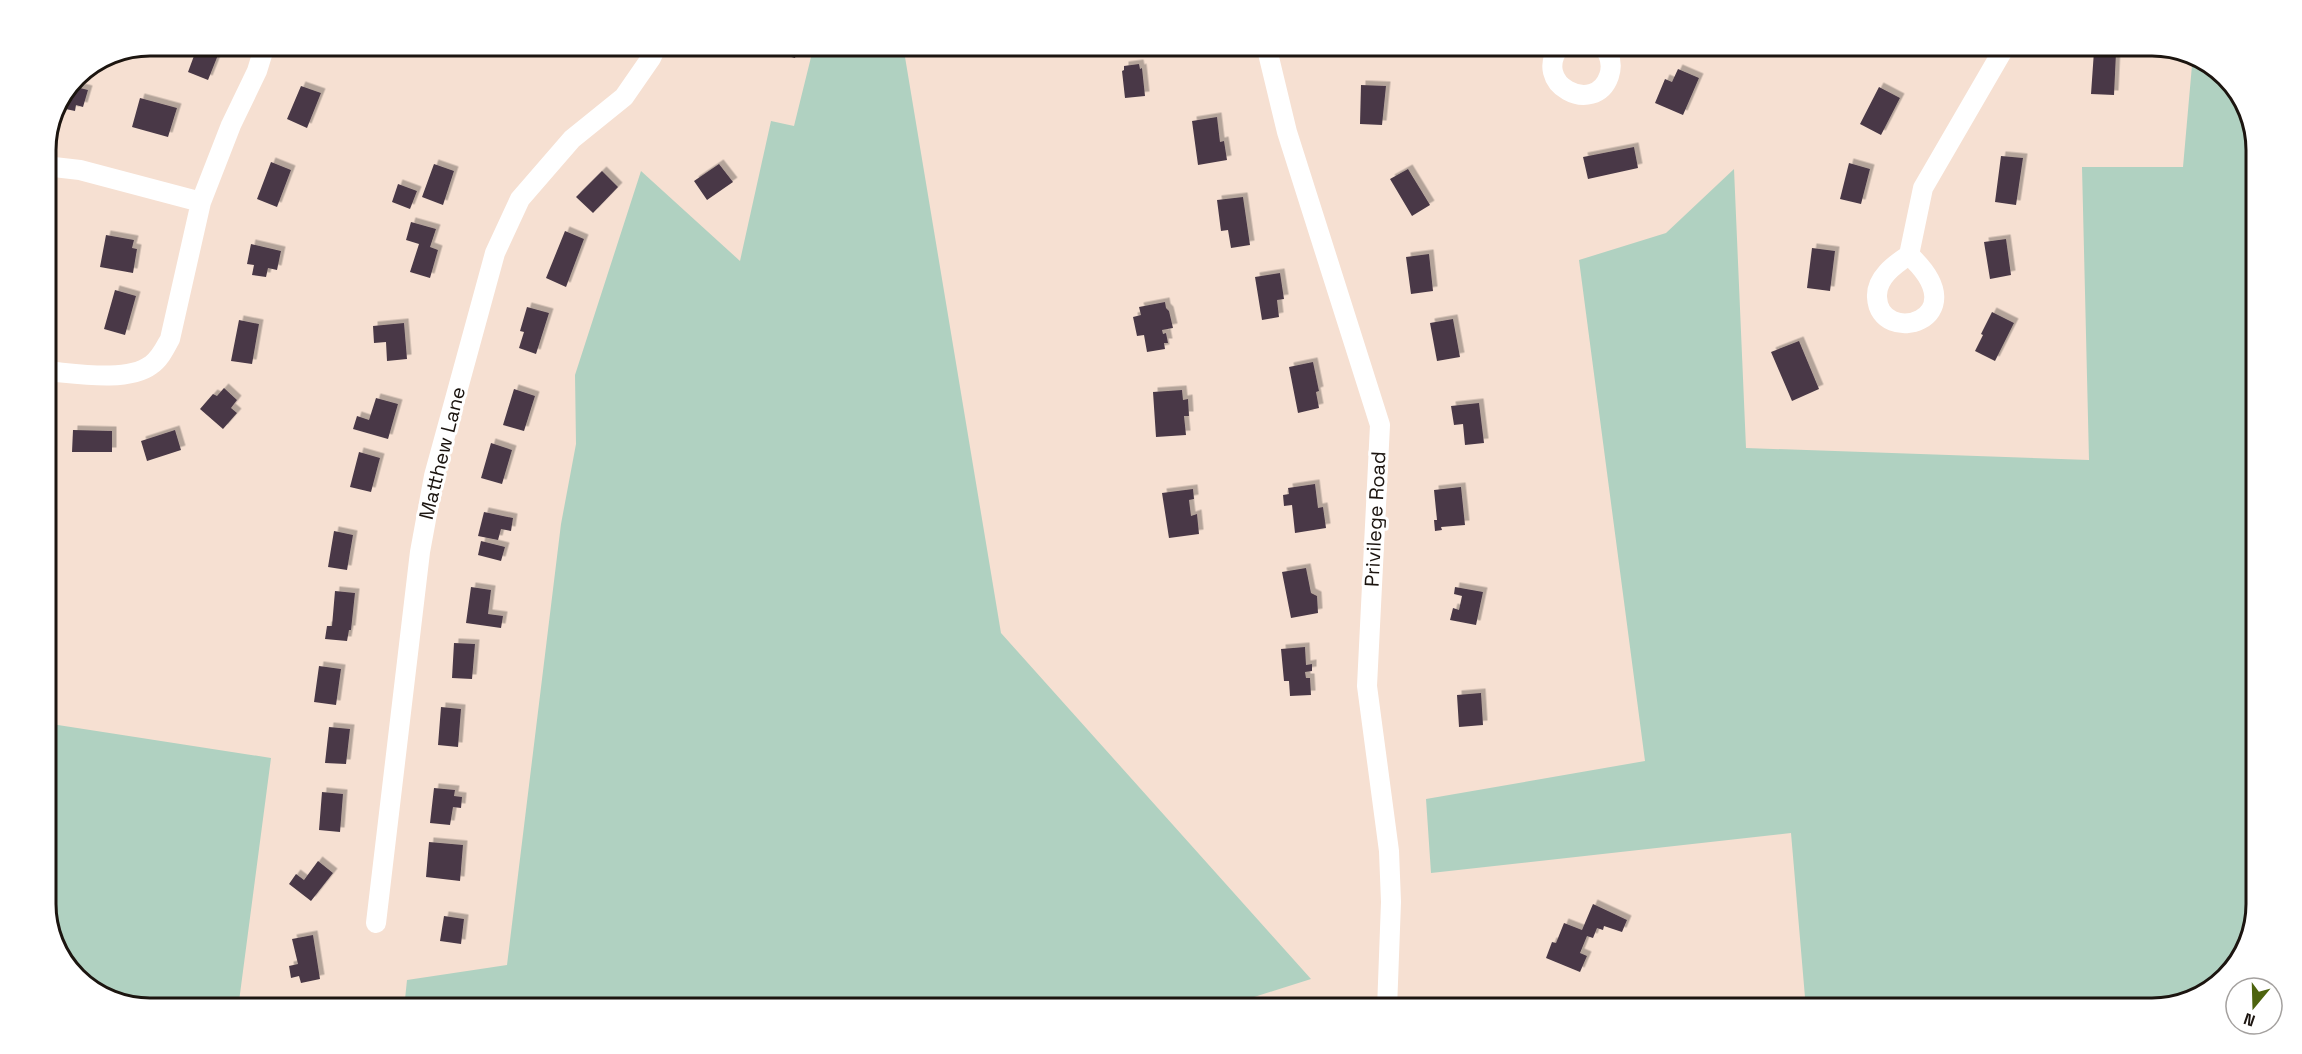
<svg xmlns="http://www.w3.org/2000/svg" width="2302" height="1054" font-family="'Space Grotesk',sans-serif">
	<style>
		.green { fill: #b0d1c1 }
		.building { fill: #493946; filter: url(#shadow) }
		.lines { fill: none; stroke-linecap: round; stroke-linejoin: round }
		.minor { stroke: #fff; stroke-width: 20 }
		.labels { text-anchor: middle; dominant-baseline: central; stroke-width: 6; stroke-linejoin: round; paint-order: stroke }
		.street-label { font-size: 20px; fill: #1c1510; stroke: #fff }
		.rim { fill: none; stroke: #1c1510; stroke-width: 3 }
	</style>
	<defs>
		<filter id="shadow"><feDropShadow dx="4.5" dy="-4.5" stdDeviation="0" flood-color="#0004"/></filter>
	</defs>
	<rect width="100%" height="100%" fill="#f6e0d2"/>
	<path class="green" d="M814 45H903L1001 633 1311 979 1251 998 1253 1009H404L407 980 507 965 561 524 576 444 575 375 641 171 740 261 771 121 794 126Z
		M2193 54 2239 91 2257 143V904L2249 945 2211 991 2153 1009H1806L1791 833 1431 873 1426 799 1645 761 1579 260 1666 233 1734 169 1746 448 2089 460 2082 167H2183Z
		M45 723 271 758 238 1009H150L109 1001 63 963 45 911Z"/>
	<path class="building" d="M198 45H222L208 80 188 72Z
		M784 45H799L795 58 781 54Z
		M1180 45H1197L1198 51 1181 54Z
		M2094 51 2116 53 2114 95 2091 94Z
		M1139 64 1140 69 1142 68 1145 96 1125 98 1122 71 1124 70V66Z
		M1678 69 1699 78 1683 115 1655 103 1665 79 1672 82Z
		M73 81 81 83 80 88 88 90 83 107 76 105 75 111 61 108Z
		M1361 85 1386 86 1382 125 1360 124Z
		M301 86 321 93 307 128 287 119Z
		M1879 87 1900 98 1881 135 1860 124Z
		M140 98 177 108 168 137 132 127Z
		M1217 117 1220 142 1224 141 1227 160 1198 165 1192 121Z
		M1634 147 1638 168 1588 179 1583 157Z
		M2001 156 2023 158 2016 205 1995 202Z
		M271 162 291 170 277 207 257 199Z
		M1849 163 1870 169 1861 204 1840 199Z
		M434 164 454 171 443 205 422 197Z
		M719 164 733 182 707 200 694 181Z
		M1408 169 1430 205 1412 216 1390 179Z
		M602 171 618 187 593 213 576 197Z
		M398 184 417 191 410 209 392 202Z
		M1243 197 1250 245 1231 248 1228 230 1221 231 1217 200Z
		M411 222 436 229 430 247 438 250 430 278 410 272 419 244 406 240Z
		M565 231 584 239 566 287 546 278Z
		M106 235 134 240 132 248 137 249 133 273 100 267Z
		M2006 239 2011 275 1990 279 1984 242Z
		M251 244 281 251 277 270 268 268 266 277 252 275 254 265 247 264Z
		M1812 248 1835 251 1830 291 1807 288Z
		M1429 254 1433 291 1411 294 1406 257Z
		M1280 273 1284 299 1277 300 1279 317 1262 320 1255 277Z
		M115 290 136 296 125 335 104 329Z
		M1165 302 1166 308 1169 311 1173 328 1162 330 1163 334 1166 333 1168 343H1164L1165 349 1147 352 1144 335 1137 336 1133 317 1141 315 1139 307Z
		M527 307 549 313 536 354 519 348 524 332 520 331Z
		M1992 312 2014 323 1995 361 1975 351 1983 335 1981 334Z
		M1453 319 1460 357 1437 361 1430 323Z
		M239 320 259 324 252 364 231 361Z
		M404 323 407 359 387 361 386 342 374 343 373 326Z
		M1799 341 1819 389 1792 401 1771 352Z
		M1313 362 1319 391 1316 392 1319 408 1298 413 1289 367Z
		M224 388 237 400 231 408 237 413 223 429 200 409 213 394 217 396Z
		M514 389 535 396 524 431 503 425Z
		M1182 390 1183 400 1188 399 1189 416H1184L1186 435 1156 437 1153 392Z
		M376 398 398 404 388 439 353 429 357 416 369 420Z
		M1479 403 1484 443 1465 445 1463 424 1454 425 1451 406Z
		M73 430 112 431V452H72Z
		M175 430 181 450 147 461 141 441Z
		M491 443 512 450 502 484 481 478Z
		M359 452 380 458 371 492 350 487Z
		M1315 484 1318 508 1323 507 1326 528 1295 533 1292 505 1284 506 1283 495 1289 494 1288 488Z
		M1461 487 1465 525 1441 527 1442 530 1435 531 1434 520H1437L1434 490Z
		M1193 489 1194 499 1189 500 1191 516 1197 514 1199 534 1169 538 1162 493Z
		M484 512 513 518 511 531 501 529 498 540 478 536Z
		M334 531 353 535 347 570 328 567Z
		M481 541 505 547 501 561 478 555Z
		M1306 568 1311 593 1317 596 1318 613 1291 618 1282 572Z
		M471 587 491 590 488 614 503 616 501 628 466 623Z
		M1455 587 1483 592 1476 625 1450 620 1453 608 1459 610 1462 596 1454 594Z
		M335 591 355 593 351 630H349L347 641 325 639 327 626H332Z
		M454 643 475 644 472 679 452 678Z
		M1305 647 1306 665 1312 664V671L1305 672 1306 678H1310L1311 695 1290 696 1289 681H1284L1281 649Z
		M319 666 341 669 336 705 314 702Z
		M1481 693 1483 725 1459 727 1457 695Z
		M441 707 461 709 458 747 438 745Z
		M329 727 350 729 346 764 325 763Z
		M434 788 455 790 454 796 462 797 461 808 453 807 450 825 430 823Z
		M322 792 343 794 340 832 319 830Z
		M429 842 463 845 460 881 426 877Z
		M318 861 333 873 311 901 289 884 296 874 304 880Z
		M1593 904 1627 920 1622 932 1604 926 1603 930 1597 928 1593 938 1587 936 1580 953 1587 956 1580 972 1546 958 1552 942 1556 943 1564 923 1582 930Z
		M444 916 464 919 461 944 440 941Z
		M313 935 320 979 301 983 299 976 291 978 289 966 298 964 292 939Z"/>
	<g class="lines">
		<path class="minor" d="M1266 45 1287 132 1380 425 1367 686 1389 851 1391 902 1387 1009
			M1561 45C1529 84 1595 117 1609 76 1613 64 1610 54 1602 45
			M45 166 80 170 201 202 170 339C165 348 160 359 151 365 127 383 73 373 45 371
			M201 202 231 125 257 71 265 45
			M1909 255C1980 320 1879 348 1877 297 1876 278 1894 265 1909 255L1923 188 2006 45
			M376 923 420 552 434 476 495 253 520 199 572 139 624 97 651 58 657 45"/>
	</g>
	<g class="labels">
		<g class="street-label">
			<text transform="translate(442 453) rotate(-76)">Matthew Lane</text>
			<text transform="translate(1375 519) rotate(-87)">Privilege Road</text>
		</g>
	</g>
	<path d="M0 0H2302V1054H0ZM150 56H2152A94 94 0 0 1 2246 150V904A94 94 0 0 1 2152 998H150A94 94 0 0 1 56 904V150A94 94 0 0 1 150 56Z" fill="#fff" fill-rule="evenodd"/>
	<path class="rim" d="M150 56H2152A94 94 0 0 1 2246 150V904A94 94 0 0 1 2152 998H150A94 94 0 0 1 56 904V150A94 94 0 0 1 150 56Z"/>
	<g transform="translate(2254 1006) rotate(199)"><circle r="28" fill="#ffffff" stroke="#a4a19f" stroke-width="1.5"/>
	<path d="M0-4.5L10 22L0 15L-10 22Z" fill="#4d630e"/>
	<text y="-9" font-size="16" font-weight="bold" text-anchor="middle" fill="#1c1510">N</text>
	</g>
</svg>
